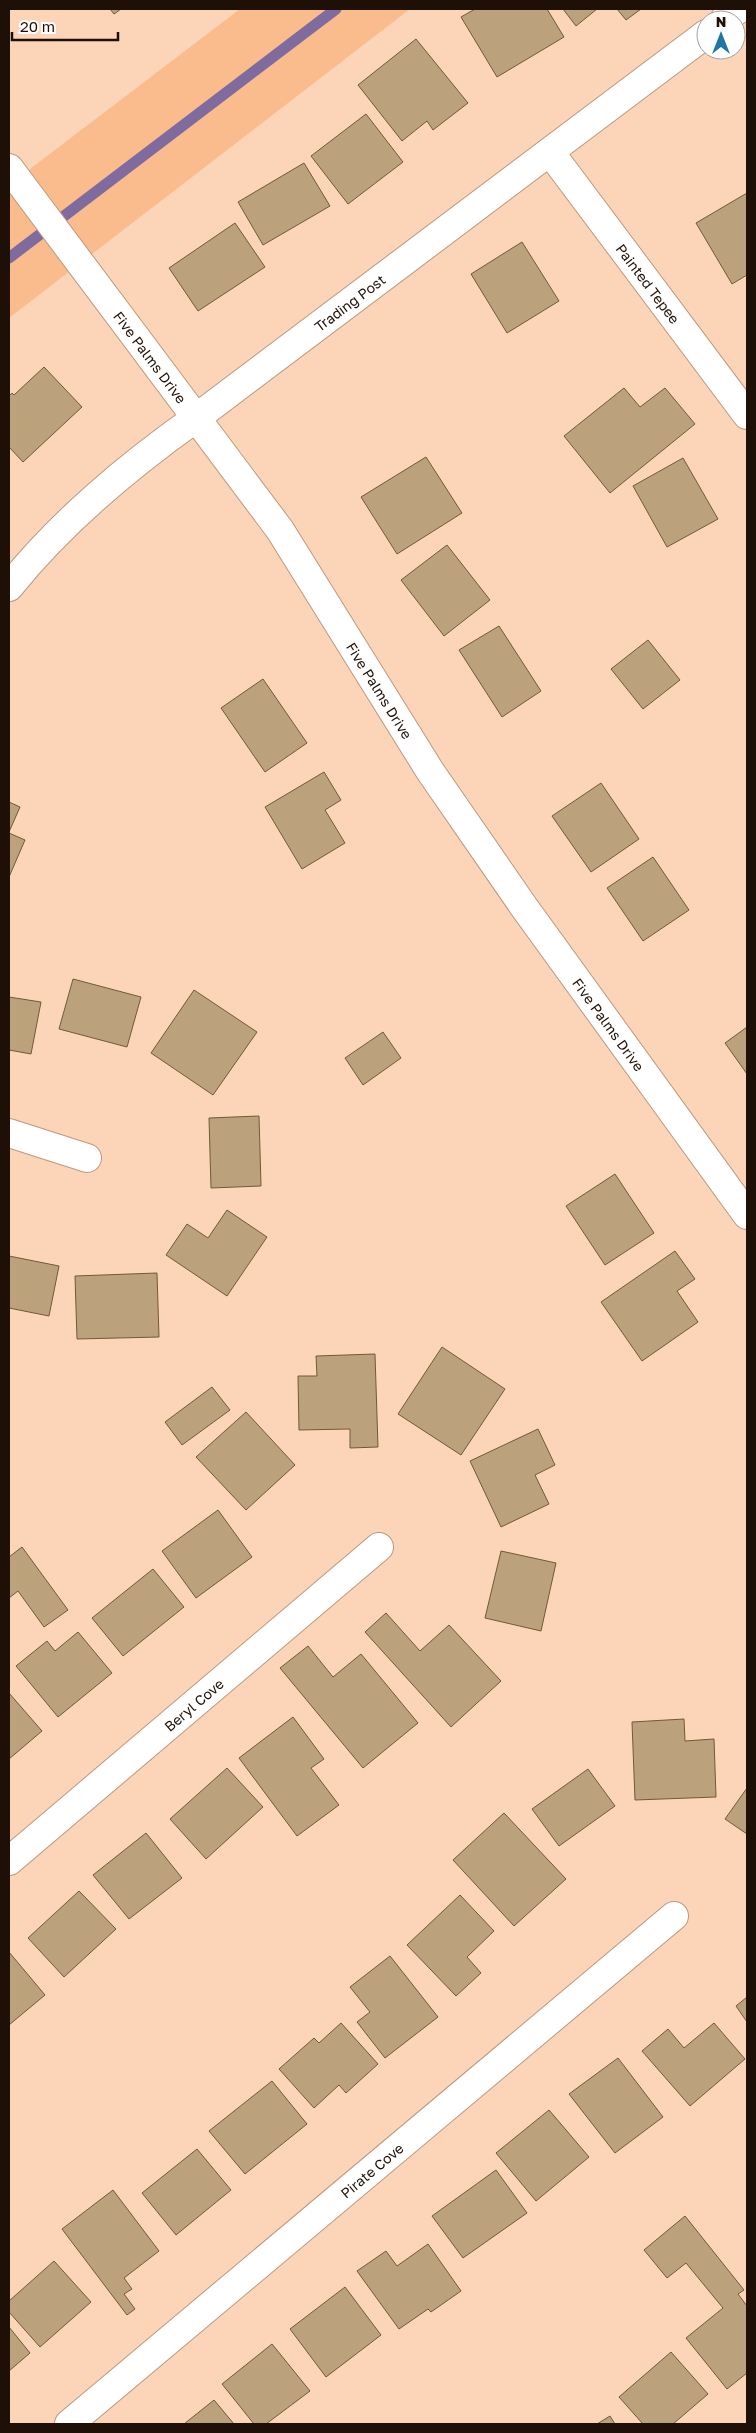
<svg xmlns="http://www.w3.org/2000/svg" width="756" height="2433" font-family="'Golos Text',sans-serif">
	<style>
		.green { fill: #fabc8d }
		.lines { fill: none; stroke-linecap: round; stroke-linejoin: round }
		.stream { stroke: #806b9e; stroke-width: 11 }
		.building { fill: #bba27c; stroke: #705a36 }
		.minor-casing { stroke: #be987c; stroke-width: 30 }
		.minor { stroke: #fff; stroke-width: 28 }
		.labels { text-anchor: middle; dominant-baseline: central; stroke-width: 4; stroke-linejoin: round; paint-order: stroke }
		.street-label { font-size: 14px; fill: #1e1006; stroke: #fefefe }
	</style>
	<rect width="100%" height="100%" fill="#fcd4b7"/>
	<path class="green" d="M240 9H410L9 318V185Z"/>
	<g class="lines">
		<path class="stream" d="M9 258 336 9"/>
	</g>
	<path class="building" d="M110 9H121L114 14Z
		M475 9H547L564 37 497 77 461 17Z
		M563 9H597L576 26Z
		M617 9H641L626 20Z
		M416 39 468 103 433 130 427 121 402 141 358 85Z
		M366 114 403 162 348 204 311 156Z
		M304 163 330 206 263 245 238 202Z
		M747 193V275L732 284 696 223Z
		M235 223 265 267 198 311 169 268Z
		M522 242 559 301 507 333 471 274Z
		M44 367 82 407 23 462 9 447V396L12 393 14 395Z
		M624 388 640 407 665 388 695 424 610 493 564 436Z
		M426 457 462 513 397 554 361 497Z
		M683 458 718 519 667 547 633 486Z
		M447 545 490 600 444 636 401 580Z
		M499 626 541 691 502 717 459 650Z
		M648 640 680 680 643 709 611 669Z
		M263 679 307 743 265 772 221 708Z
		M324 772 341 800 325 810 345 843 302 869 265 807Z
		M601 783 639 839 591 872 552 816Z
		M9 802 20 807 9 832Z
		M9 833 25 840 9 877Z
		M653 857 689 910 643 941 607 888Z
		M73 979 141 997 127 1047 59 1029Z
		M194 990 257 1032 213 1095 151 1053Z
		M9 997 41 1002 31 1054 9 1050Z
		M747 1027V1074L725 1043Z
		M383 1032 401 1058 363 1085 345 1058Z
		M259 1116 261 1186 211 1188 209 1118Z
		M615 1174 654 1233 605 1265 566 1206Z
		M227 1210 267 1237 227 1296 166 1255 187 1224 208 1238Z
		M675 1251 695 1279 677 1291 698 1322 642 1361 601 1302Z
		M9 1256 59 1266 49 1316 9 1308Z
		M157 1273 159 1337 77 1339 75 1276Z
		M442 1347 505 1389 461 1455 398 1414Z
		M375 1354 378 1447 350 1448V1429L299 1430 298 1376H317L316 1356Z
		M212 1387 230 1410 182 1445 165 1422Z
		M246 1412 295 1465 246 1510 196 1457Z
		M538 1429 555 1465 535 1475 549 1504 501 1527 470 1461Z
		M218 1510 252 1557 196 1598 162 1551Z
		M22 1547 68 1610 44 1627 18 1591 9 1598V1557Z
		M501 1551 556 1563 541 1631 485 1618Z
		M153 1569 184 1607 123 1656 92 1618Z
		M386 1613 420 1651 449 1625 501 1681 451 1727 365 1632Z
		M78 1632 112 1673 58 1717 16 1666 47 1641 55 1651Z
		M308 1646 333 1677 361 1654 418 1723 363 1768 280 1668Z
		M9 1693 42 1731 9 1759Z
		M293 1717 324 1759 311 1768 339 1805 297 1836 239 1758Z
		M684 1719 685 1741 714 1739 716 1797 635 1800 632 1722Z
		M227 1768 263 1807 206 1859 170 1819Z
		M588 1769 615 1806 559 1846 532 1809Z
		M747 1788V1834L725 1819Z
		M504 1813 566 1879 514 1926 453 1860Z
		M146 1833 182 1878 129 1919 93 1875Z
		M79 1891 116 1929 64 1977 28 1938Z
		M460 1895 494 1931 467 1957 481 1973 456 1996 407 1945Z
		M9 1952 45 1995 9 2025Z
		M390 1956 438 2017 385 2058 357 2022 370 2012 350 1987Z
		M747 1997V2022L736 2006Z
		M341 2023 378 2064 346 2093 339 2085 314 2108 279 2069 314 2038 319 2043Z
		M714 2023 745 2059 690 2106 642 2051 668 2029 684 2048Z
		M618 2058 663 2117 615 2153 569 2094Z
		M272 2081 307 2124 245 2174 209 2131Z
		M549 2110 589 2157 536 2201 496 2153Z
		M197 2149 231 2190 176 2235 142 2193Z
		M496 2170 527 2213 463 2258 432 2216Z
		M113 2190 159 2251 124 2278 132 2289 124 2294 135 2309 127 2315 62 2229Z
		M685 2216 744 2290 738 2294 747 2306V2373L727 2389 686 2338 723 2308 686 2263 667 2278 644 2250Z
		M428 2244 461 2291 431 2312 428 2309 399 2329 357 2271 386 2251 397 2266Z
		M54 2261 91 2302 40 2347 9 2312V2301Z
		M345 2287 381 2335 326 2377 290 2329Z
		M9 2327 30 2353 9 2371Z
		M272 2344 310 2391 266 2424H254L222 2384Z
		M671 2352 708 2394 673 2424H643L619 2397Z
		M214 2400 234 2424H184Z
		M610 2416 615 2424H597Z"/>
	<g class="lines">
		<defs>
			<g id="minor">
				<path d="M724 20 739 9"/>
				<path id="s1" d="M550 152 747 415"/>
				<path id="s2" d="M9 168 280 530 430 771 524 907 747 1215"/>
				<path id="s3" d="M9 587C62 521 127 467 196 418L706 34"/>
				<path d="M9 1133 87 1158"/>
				<path id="s4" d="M9 1861 379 1547"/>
				<path id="s5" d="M69 2424 674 1916"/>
			</g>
		</defs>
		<use href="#minor" class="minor-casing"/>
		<use href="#minor" class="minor"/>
	</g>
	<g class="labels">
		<g class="street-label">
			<text stroke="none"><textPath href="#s1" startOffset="164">Painted Tepee</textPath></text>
			<text stroke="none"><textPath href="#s3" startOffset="445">Trading Post</textPath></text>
			<text stroke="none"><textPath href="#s2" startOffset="236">Five Palms Drive</textPath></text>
			<text stroke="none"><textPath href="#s2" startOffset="641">Five Palms Drive</textPath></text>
			<text stroke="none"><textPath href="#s2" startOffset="1046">Five Palms Drive</textPath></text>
			<text stroke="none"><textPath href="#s4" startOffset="242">Beryl Cove</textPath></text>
			<text stroke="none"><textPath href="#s5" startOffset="395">Pirate Cove</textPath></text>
		</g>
	</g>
	<rect width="756" height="2433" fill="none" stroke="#1e1006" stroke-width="20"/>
	<g transform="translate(721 35)"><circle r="24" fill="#fefefe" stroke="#a49f9b"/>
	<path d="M0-4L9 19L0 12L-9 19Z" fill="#1f76a6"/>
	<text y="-8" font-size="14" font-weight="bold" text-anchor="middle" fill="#1e1006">N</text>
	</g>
	<path d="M12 32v8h106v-8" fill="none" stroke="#1e1006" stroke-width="2.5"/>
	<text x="20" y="32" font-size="15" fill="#1e1006" stroke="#fefefe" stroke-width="4" paint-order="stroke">20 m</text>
</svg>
